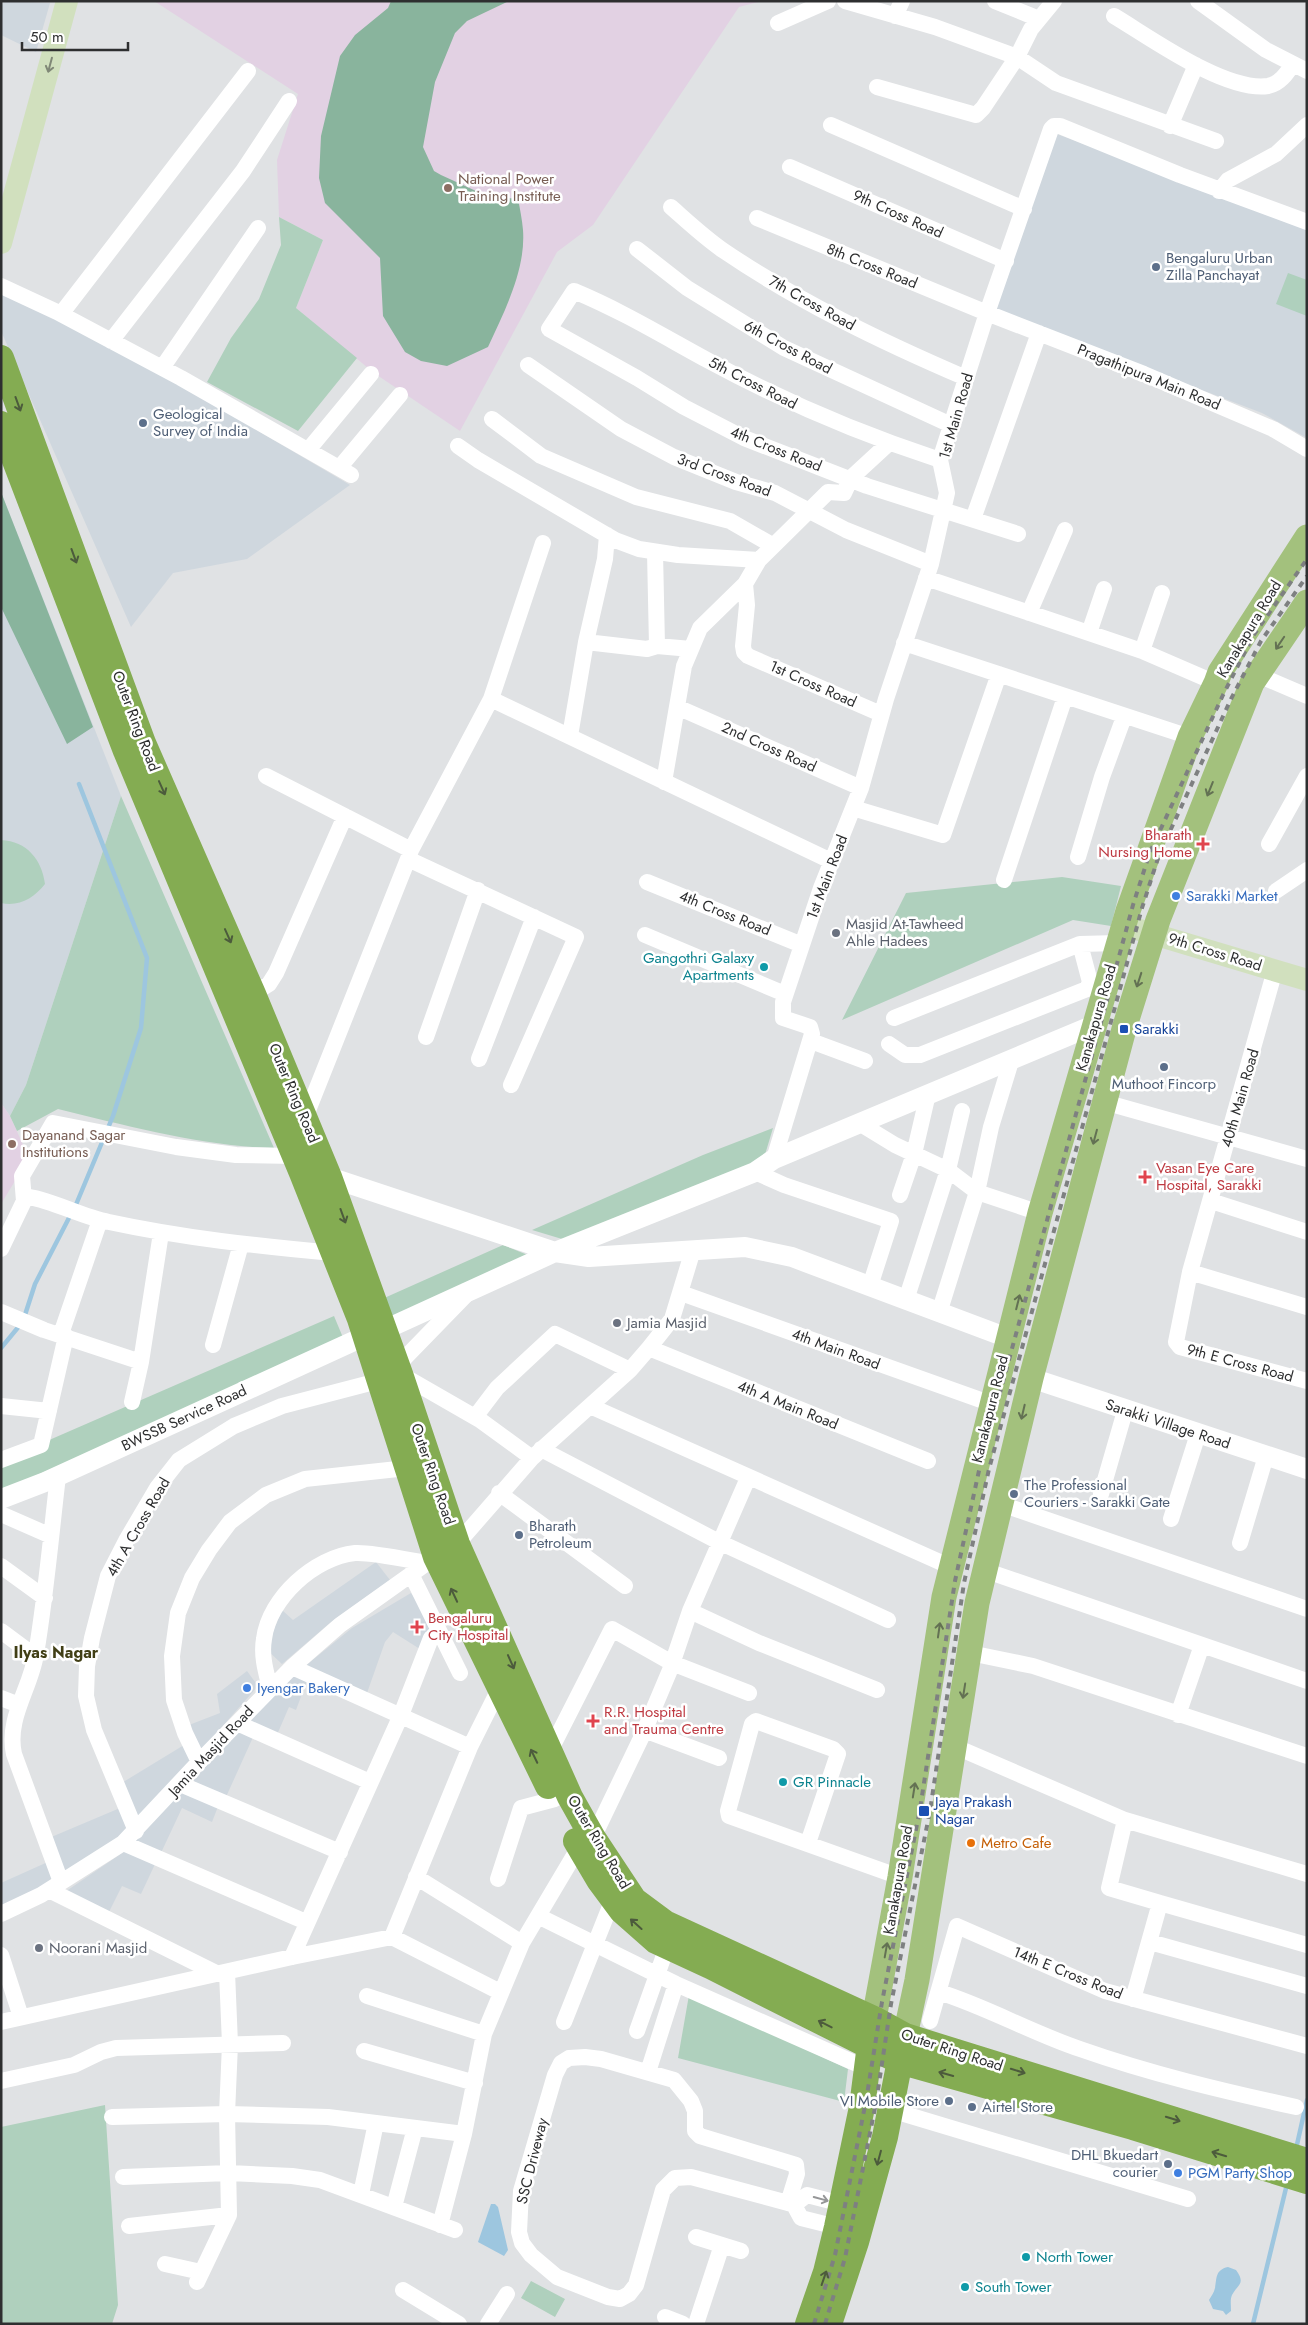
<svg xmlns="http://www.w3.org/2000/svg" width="1308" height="2325" font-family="Jost,sans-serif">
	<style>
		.built { fill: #cfd7de }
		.education { fill: #e2d1e3 }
		.green { fill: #afd0bd }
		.forest { fill: #89b49d }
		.water { fill: #9dc6df }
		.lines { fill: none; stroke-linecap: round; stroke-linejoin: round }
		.stream { stroke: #9dc6df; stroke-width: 4.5 }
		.minor { stroke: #fff; stroke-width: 16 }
		.tertiary { stroke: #fff; stroke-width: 20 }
		.secondary { stroke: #d1e0be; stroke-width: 22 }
		.primary { stroke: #a3c17d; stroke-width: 25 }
		.trunk { stroke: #84ac52; stroke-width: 26 }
		.rail { stroke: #7e8081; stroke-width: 4; stroke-dasharray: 6 6; stroke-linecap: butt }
		.oneway { stroke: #808877 }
		.oneway2 { stroke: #4c5b3c }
		.oneway3 { stroke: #637153 }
		.oneway4 { stroke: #969798 }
		.education-dot { fill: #8d6e63; stroke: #fff; stroke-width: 2 }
		.service-dot { fill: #5c6f8a; stroke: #fff; stroke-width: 2 }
		.health-dot { fill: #e0444e; stroke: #fff; stroke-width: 2 }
		.shop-dot { fill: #3f7fe0; stroke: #fff; stroke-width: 2 }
		.worship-dot { fill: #6b7280; stroke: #fff; stroke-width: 2 }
		.culture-dot { fill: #0f9aa8; stroke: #fff; stroke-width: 2 }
		.transit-dot { fill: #1a4fb4; stroke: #fff; stroke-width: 2 }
		.food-dot { fill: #e8710a; stroke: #fff; stroke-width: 2 }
		.labels { text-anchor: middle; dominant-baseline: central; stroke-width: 5; stroke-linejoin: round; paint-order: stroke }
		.education-label { font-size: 15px; fill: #785e54; stroke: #fff; text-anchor: start }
		.street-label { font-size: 15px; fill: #2e2f30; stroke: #fff }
		.service-label { font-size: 15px; fill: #4e5e75; stroke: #fff; text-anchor: start }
		.health-label { font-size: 15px; fill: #be3a42; stroke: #fff; text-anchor: start }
		.shop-label { font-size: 15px; fill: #366cbe; stroke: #fff; text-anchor: start }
		.worship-label { font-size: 15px; fill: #5b616d; stroke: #fff; text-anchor: start }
		.culture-label { font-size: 15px; fill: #0d838f; stroke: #fff; text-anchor: start }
		.transit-label { font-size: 15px; fill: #164399; stroke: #fff; text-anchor: start }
		.food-label { font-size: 15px; fill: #c56008; stroke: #fff; text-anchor: start }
		.neighbourhood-label { font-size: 16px; font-weight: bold; fill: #413f16; stroke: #fff }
	</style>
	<rect width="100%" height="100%" fill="#e0e2e4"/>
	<path class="built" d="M4 1 50 3 36 52 1 35V7Z
		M1054 133 1307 226V438L1262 413 990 309Z
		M1 282 138 360 350 485 247 559 173 573 131 627 1 331Z
		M1 492 121 796 26 1085 10 1116 1 1103Z
		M376 1562 390 1580 331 1622 282 1664 266 1649 282 1610 293 1620Z
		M411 1593 433 1624 423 1651 393 1632 385 1642 367 1693 304 1667 352 1628Z
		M247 1671 258 1686 198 1754 189 1725 220 1713 217 1694Z
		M295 1673 308 1678 296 1710 289 1707 276 1737 244 1724Z
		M238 1729 254 1735 226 1797 193 1781Z
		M184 1745 194 1762 136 1818 120 1784Z
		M182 1787 219 1804 212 1822 182 1808 160 1855 132 1843Z
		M120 1808 129 1831 63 1876 49 1838Z
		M128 1849 156 1862 141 1894 122 1886 107 1916 62 1894Z
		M50 1861 57 1882 1 1909V1883Z"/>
	<path class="education" d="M154 1H762L739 7 593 225 557 252 460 431 374 373 296 308 323 240 279 217 277 160 298 94Z
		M1 1103 10 1116 29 1158 1 1204Z"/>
	<path class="green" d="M279 217 323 240 296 308 357 358 298 431 207 382 231 338 259 299 281 245Z
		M1288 273 1307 280V316L1276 304Z
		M121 796 274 1148C201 1146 128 1126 58 1109L17 1131 10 1116 26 1085Z
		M1 840C27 841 42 860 45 884 34 898 19 907 1 903Z
		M1062 877 1121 886 1111 926 1073 920 842 1020 906 893Z
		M773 1128 764 1158 572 1242 532 1230 703 1155Z
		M503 1245 535 1258 391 1320 382 1299Z
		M334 1316 344 1340 1 1491V1461Z
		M689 1995 848 2069 844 2102 678 2058Z
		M105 2105 118 2305 112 2324H1V2127Z
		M531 2281 565 2299 555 2317 521 2298Z"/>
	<path class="forest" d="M391 1H509L467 21 455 33 435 82 423 147 434 171 441 175 487 196 518 199C520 209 522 219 523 230 526 270 504 312 488 347L447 366 421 361 405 352 383 316 380 258 325 203 319 178 321 136 340 56 355 35 388 8Z
		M1 492 93 727 67 744 1 607Z"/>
	<path class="water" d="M491 2204H495L498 2207 508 2250 504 2256 478 2242Z
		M1228 2267 1236 2270C1246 2284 1238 2284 1232 2295 1230 2299 1231 2306 1231 2311L1226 2315 1223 2311 1213 2309 1209 2300C1211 2296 1214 2293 1215 2288 1217 2278 1215 2270 1228 2267Z"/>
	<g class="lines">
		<path class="stream" d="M75 1207 113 1116 141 1028 147 958 79 784
			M24 1318 35 1284 71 1214
			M1 1348 20 1325
			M1296 2149 1307 2100
			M1253 2324 1287 2184"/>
		<path class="minor" d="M845 1 935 27 1017 57 1056 83 1216 141
			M995 1 1039 19
			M1198 1 1266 50 1307 71
			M895 16 902 1
			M1114 16C1151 38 1225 92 1268 86 1280 84 1287 73 1293 64
			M778 23 828 1
			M877 87 976 115 983 108 1017 57 1031 29 1054 1
			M831 125 1024 209
			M1170 126 1196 65
			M790 167 1006 261
			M1219 191 1228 180 1276 154 1307 125
			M671 207C688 222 705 238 724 251 799 302 882 342 966 378
			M757 218 987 313 1144 374 1273 429 1307 449
			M637 249 687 288 784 348 951 425
			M1 286 57 312 181 378 351 475
			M61 314 248 71
			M111 341 243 171 289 101
			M528 365 621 429 674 457 736 482 775 493 846 530 931 564
			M162 368 258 228
			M492 419 541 456 636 497 730 521 772 545
			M458 446 478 460 615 540 639 549 678 555 759 560
			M309 449 371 374
			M940 460C860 434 783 401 709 361 663 336 622 311 574 291L549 329 637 378 684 407 744 438 867 486 1018 534
			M340 467 400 395
			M973 519 1039 333
			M926 578 1142 651 1216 683
			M1029 613 1065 530
			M1089 633 1104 589
			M586 642 647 649 657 646 655 552
			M904 643 1190 737
			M657 646 691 649
			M1142 651 1162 593
			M1258 675 1307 696
			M491 699 831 861
			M677 707 861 788
			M881 714 748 656 744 652 743 646 747 605 745 584 759 560 828 492 844 493 851 478 889 443
			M570 736 586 642 605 559 607 535
			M266 776 411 850 408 859 576 937 511 1085
			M664 782 684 666 700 628 745 584
			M853 808 943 835 999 674
			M1269 844 1307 776
			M411 850 491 699 543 543
			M1078 857 1102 777 1124 717
			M1004 880 1065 697
			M647 882 802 945
			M1276 891 1307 870
			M645 935 785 994
			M1275 970 1190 1272 1176 1342 1180 1347 1307 1381
			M253 994 269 984 276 973 345 816
			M894 1018 1080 944 1118 943
			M426 1037 478 890
			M811 1041 865 1061
			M889 1044 905 1055H920L1087 989 1090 982 1080 944
			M479 1059 534 917
			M1104 1102 1307 1159
			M305 1118 408 859
			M859 1123 895 1145 948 1170 977 1192 1040 1213
			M774 1159 812 1034 810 1027 783 1018V1002L821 888 861 788 886 699 931 564 947 493 940 460 987 313 1051 129 1054 126H1060L1180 175 1307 222
			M755 1172 784 1185 891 1221 870 1286
			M900 1195 914 1154 928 1094
			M24 1201 22 1176 53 1123 176 1147 236 1155 295 1156
			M1211 1201 1307 1232
			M1 1249 24 1201 29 1197C54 1201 82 1217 109 1222 183 1238 258 1246 333 1253
			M1190 1272 1307 1307
			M681 1293 992 1404
			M906 1300 948 1170 962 1111
			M1 1312 44 1330 141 1362
			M939 1313 977 1192 991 1127 1012 1058
			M61 1334 100 1220
			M213 1345 241 1244
			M649 1348 928 1461
			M397 1366 467 1294
			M400 1374 480 1420 532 1458
			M132 1402 141 1362 161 1233
			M1 1406 49 1411
			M590 1406 951 1567
			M475 1417 497 1388 555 1334 630 1370
			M541 1449 719 1542 888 1620
			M1 1460 41 1445 66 1336
			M58 1476C51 1535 46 1595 36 1654 31 1688 6 1718 14 1754L61 1882
			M499 1493 625 1586
			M1101 1494 1125 1411
			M1001 1504 1307 1609
			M1 1514 51 1536
			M1171 1519 1198 1434
			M1240 1543 1266 1456
			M1 1566 45 1598
			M984 1570 1307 1681
			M411 1574 460 1673
			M690 1611 759 1643 877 1690
			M1 1631 36 1657
			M970 1653 1033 1666 1307 1756
			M292 1667 470 1747
			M270 1688C266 1672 261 1656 264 1639 269 1598 315 1557 355 1553 371 1552 409 1560 427 1563
			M1 1698 19 1705
			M1178 1715 1202 1645
			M237 1723 370 1782
			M644 1730 719 1758
			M956 1747 1125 1820 1109 1888 1160 1903 1133 1999
			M551 1749 612 1629 672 1663 749 1693
			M199 1762 185 1733 174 1700 172 1656 178 1613 192 1578 209 1550 230 1522 266 1495 305 1479 407 1468
			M180 1784 340 1852
			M1125 1820 1307 1874
			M136 1831 94 1730 86 1696 87 1666 92 1638 108 1576 127 1539 157 1488 179 1460 234 1426 282 1406 378 1381
			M593 1838 643 1734 670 1670 690 1611 748 1478
			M123 1843 306 1922
			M808 1843 838 1754 833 1749 756 1721 752 1724 728 1811 729 1816 900 1877
			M416 1877 522 1943
			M498 1879 521 1808 555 1799
			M49 1890 216 1973
			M1160 1903 1307 1945
			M1 1914 41 1895 123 1843 199 1762 292 1667 340 1625 427 1563 457 1544 532 1458 630 1370 649 1348 672 1319 693 1250
			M538 1916 676 1984 866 2068
			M392 1937 470 1747 500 1687
			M1150 1942 1307 1986
			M1 1955 21 2017
			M292 1957 401 1715 431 1638
			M939 1992C987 2007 1032 2033 1080 2049 1151 2074 1223 2091 1296 2107
			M367 1996 484 2034
			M930 2021 957 1926 1105 1991 1307 2046
			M1 2022 292 1957 392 1937 500 1992
			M564 2022 613 1899
			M637 2031 667 1947
			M364 2051 475 2083
			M648 2072 676 1984
			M1 2081 74 2065 101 2052 116 2048 283 2043
			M891 2110 1188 2199
			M112 2117 227 2114 328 2117 464 2134
			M123 2177 229 2173 292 2176 320 2180 455 2230
			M361 2194 376 2123
			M788 2203 797 2174 796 2165 700 2136 695 2131V2111L691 2101 674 2080 601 2059 585 2057 569 2058 561 2063 555 2075 521 2191 519 2232 522 2243 531 2255 557 2277 608 2297 620 2299 629 2294 636 2285 663 2190 675 2178 691 2177 788 2203 794 2205
			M394 2207 415 2128
			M440 2225 464 2134 484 2034 522 1943 579 1847
			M129 2226 229 2215
			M837 2227 801 2218 794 2205 807 2195 842 2204
			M696 2237 741 2251
			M165 2264 201 2272
			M197 2282 229 2215 227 2114 230 2044 227 1972
			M403 2290 459 2324
			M665 2317 683 2324
			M488 2324 507 2294
			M696 2324 722 2245"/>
		<path class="tertiary" d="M329 1177 555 1252 589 1257 745 1247 792 1257 1008 1338
			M384 1330 555 1252 755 1172 774 1159 1094 1025
			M1031 1378 1307 1469
			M1 1499 45 1482 365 1336"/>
		<path class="secondary" d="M1 243 67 1
			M1123 925 1307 980"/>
		<path class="primary" d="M874 2019 900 1877 944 1597 1040 1213 1128 911 1190 737 1216 683 1220 672 1307 537
			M905 2036 917 1980 977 1603 1031 1378 1124 1029 1158 920 1252 683 1307 602"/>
		<path class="trunk" d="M1 358 143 743 253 994 329 1177 400 1374 457 1544 570 1797 593 1838 634 1900 665 1923 874 2019 905 2036 1307 2161
			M1 424 126 751 302 1173 360 1319 436 1557 548 1786
			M576 1841 599 1880 622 1911 656 1941 710 1966 899 2061 1133 2127 1307 2181
			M808 2324 826 2272 837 2227 862 2107 872 2029
			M829 2324 856 2242 885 2137 903 2045"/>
		<path class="rail" d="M814 2324 835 2255 866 2101 882 2002 920 1809 955 1581 980 1466 1133 905 1150 852 1223 695 1253 636 1307 559
			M825 2324 845 2258 876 2103 891 2004 930 1811 964 1583 989 1469 1142 908 1159 855 1231 699 1261 641 1307 576"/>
	</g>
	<defs><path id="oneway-shaft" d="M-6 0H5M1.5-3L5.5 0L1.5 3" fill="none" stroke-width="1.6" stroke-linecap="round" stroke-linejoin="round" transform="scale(1.25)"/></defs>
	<use class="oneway" href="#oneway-shaft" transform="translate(50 65) rotate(105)"/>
	<g class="oneway2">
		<use href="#oneway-shaft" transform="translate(18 404) rotate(70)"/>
		<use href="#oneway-shaft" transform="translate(74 556) rotate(70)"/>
		<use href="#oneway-shaft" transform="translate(162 788) rotate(66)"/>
		<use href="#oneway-shaft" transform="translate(228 936) rotate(66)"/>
		<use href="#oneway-shaft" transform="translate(343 1216) rotate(70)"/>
		<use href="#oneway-shaft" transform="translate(454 1595) rotate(-115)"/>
		<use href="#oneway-shaft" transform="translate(511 1662) rotate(66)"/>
		<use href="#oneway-shaft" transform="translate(534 1756) rotate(-116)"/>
		<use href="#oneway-shaft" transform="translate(636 1924) rotate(-138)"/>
		<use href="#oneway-shaft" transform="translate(825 2024) rotate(-153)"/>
		<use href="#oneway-shaft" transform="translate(1018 2071) rotate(17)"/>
		<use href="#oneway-shaft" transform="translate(946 2074) rotate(-164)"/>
		<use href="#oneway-shaft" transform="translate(1173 2119) rotate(17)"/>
		<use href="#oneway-shaft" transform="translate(1219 2154) rotate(-163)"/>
		<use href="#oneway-shaft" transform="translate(879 2158) rotate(105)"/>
		<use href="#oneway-shaft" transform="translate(824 2278) rotate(-71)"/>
	</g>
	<g class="oneway3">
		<use href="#oneway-shaft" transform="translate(1280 643) rotate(124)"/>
		<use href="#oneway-shaft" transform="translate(1210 789) rotate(112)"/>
		<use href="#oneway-shaft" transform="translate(1139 980) rotate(108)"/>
		<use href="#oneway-shaft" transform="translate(1095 1137) rotate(105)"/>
		<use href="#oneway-shaft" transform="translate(1018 1302) rotate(-76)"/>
		<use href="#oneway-shaft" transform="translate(1023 1412) rotate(103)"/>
		<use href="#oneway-shaft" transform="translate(939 1630) rotate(-82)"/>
		<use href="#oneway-shaft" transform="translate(964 1691) rotate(99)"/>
		<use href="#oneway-shaft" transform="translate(914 1790) rotate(-81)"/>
		<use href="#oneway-shaft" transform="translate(886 1950) rotate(-80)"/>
	</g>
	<use class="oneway4" href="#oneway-shaft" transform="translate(821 2199) rotate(15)"/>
	<g class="education-dot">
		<circle cx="448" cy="188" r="5"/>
		<circle cx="12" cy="1144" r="5"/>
	</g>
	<g class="service-dot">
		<circle cx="1156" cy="267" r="5"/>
		<circle cx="143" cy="423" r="5"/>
		<circle cx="1164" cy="1067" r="5"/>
		<circle cx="1014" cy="1494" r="5"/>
		<circle cx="519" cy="1535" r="5"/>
		<circle cx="949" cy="2101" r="5"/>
		<circle cx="972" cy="2107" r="5"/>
		<circle cx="1168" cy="2164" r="5"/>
	</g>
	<g class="health-dot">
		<path d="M1200.5 836.5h5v5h5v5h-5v5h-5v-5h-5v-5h5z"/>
		<path d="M1142.5 1169.5h5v5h5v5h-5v5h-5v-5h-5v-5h5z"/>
		<path d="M414.5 1619.5h5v5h5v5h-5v5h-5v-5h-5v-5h5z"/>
		<path d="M590.5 1713.5h5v5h5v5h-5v5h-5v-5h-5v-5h5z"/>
	</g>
	<g class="shop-dot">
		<circle cx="1176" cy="896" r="5"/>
		<circle cx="247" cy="1688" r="5"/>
		<circle cx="1178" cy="2173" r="5"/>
	</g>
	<g class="worship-dot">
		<circle cx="836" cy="933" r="5"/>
		<circle cx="617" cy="1323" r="5"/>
		<circle cx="39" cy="1948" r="5"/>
	</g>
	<g class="culture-dot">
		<circle cx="764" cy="967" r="5"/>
		<circle cx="783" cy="1782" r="5"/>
		<circle cx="1026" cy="2257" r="5"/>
		<circle cx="965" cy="2287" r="5"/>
	</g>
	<g class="transit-dot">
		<rect x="1119" y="1024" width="10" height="10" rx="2.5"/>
		<rect x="918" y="1805" width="12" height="12" rx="2.5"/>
	</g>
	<circle class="food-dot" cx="971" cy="1843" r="5"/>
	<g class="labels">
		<g class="education-label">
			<text x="458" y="179">National Power<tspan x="458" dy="17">Training Institute</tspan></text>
			<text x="22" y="1135">Dayanand Sagar<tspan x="22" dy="17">Institutions</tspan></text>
		</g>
		<g class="street-label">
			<text transform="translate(898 214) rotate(24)">9th Cross Road</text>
			<text transform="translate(872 266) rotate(22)">8th Cross Road</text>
			<text transform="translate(812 303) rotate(29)">7th Cross Road</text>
			<text transform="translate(788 347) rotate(28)">6th Cross Road</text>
			<text transform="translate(1149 377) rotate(22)">Pragathipura Main Road</text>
			<text transform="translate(753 383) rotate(27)">5th Cross Road</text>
			<text transform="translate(956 416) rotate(-74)">1st Main Road</text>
			<text transform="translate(776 449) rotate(22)">4th Cross Road</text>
			<text transform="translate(724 475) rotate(20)">3rd Cross Road</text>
			<text transform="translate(1249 629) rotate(-59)">Kanakapura Road</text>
			<text transform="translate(813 684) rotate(24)">1st Cross Road</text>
			<text transform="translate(136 721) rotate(69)">Outer Ring Road</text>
			<text transform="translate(769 747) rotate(24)">2nd Cross Road</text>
			<text transform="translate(827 877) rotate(-69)">1st Main Road</text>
			<text transform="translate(725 913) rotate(22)">4th Cross Road</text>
			<text transform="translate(1215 952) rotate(17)">9th Cross Road</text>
			<text transform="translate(1096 1018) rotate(-74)">Kanakapura Road</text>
			<text transform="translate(294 1093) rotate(67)">Outer Ring Road</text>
			<text transform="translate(1240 1098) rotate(-74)">40th Main Road</text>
			<text transform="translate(836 1349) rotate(20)">4th Main Road</text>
			<text transform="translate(1240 1363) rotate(15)">9th E Cross Road</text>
			<text transform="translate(788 1405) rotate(22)">4th A Main Road</text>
			<text transform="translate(990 1409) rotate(-76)">Kanakapura Road</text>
			<text transform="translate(184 1418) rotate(-25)">BWSSB Service Road</text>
			<text transform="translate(1168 1424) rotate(18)">Sarakki Village Road</text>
			<text transform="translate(433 1474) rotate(71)">Outer Ring Road</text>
			<text transform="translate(138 1527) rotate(-60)">4th A Cross Road</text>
			<text transform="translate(211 1751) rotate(-47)">Jamia Masjid Road</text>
			<text transform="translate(599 1842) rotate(59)">Outer Ring Road</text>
			<text transform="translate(898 1880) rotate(-80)">Kanakapura Road</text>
			<text transform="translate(1068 1973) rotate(22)">14th E Cross Road</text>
			<text transform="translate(952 2050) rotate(18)">Outer Ring Road</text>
			<text transform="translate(532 2161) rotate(-76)">SSC Driveway</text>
		</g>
		<g class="service-label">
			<text x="1166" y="258">Bengaluru Urban<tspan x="1166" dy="17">Zilla Panchayat</tspan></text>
			<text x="153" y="414">Geological<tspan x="153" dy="17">Survey of India</tspan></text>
			<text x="1164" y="1084" text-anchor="middle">Muthoot Fincorp</text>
			<text x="1024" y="1485">The Professional<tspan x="1024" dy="17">Couriers - Sarakki Gate</tspan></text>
			<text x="529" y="1526">Bharath<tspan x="529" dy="17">Petroleum</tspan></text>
			<text x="939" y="2101" text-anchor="end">VI Mobile Store</text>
			<text x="982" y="2107">Airtel Store</text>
			<text x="1158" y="2155" text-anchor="end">DHL Bkuedart<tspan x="1158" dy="17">courier</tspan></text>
		</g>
		<g class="health-label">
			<text x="1192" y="835" text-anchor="end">Bharath<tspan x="1192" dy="17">Nursing Home</tspan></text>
			<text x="1156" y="1168">Vasan Eye Care<tspan x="1156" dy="17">Hospital, Sarakki</tspan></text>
			<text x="428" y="1618">Bengaluru<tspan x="428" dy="17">City Hospital</tspan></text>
			<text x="604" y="1712">R.R. Hospital<tspan x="604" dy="17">and Trauma Centre</tspan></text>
		</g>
		<g class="shop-label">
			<text x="1186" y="896">Sarakki Market</text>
			<text x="257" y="1688">Iyengar Bakery</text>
			<text x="1188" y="2173">PGM Party Shop</text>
		</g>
		<g class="worship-label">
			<text x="846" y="924">Masjid At-Tawheed<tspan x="846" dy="17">Ahle Hadees</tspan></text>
			<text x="627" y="1323">Jamia Masjid</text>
			<text x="49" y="1948">Noorani Masjid</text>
		</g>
		<g class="culture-label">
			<text x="754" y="958" text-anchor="end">Gangothri Galaxy<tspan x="754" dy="17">Apartments</tspan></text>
			<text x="793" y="1782">GR Pinnacle</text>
			<text x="1036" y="2257">North Tower</text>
			<text x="975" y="2287">South Tower</text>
		</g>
		<g class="transit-label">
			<text x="1134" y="1029">Sarakki</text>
			<text x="935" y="1802">Jaya Prakash<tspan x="935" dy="17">Nagar</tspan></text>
		</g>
		<g class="food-label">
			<text x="981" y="1843">Metro Cafe</text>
		</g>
		<g class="neighbourhood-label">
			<text x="56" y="1652">Ilyas Nagar</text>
		</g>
	</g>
	<rect width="1308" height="2325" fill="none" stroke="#2e2f30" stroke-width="5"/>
	<path d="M22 42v8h106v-8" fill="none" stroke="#2e2f30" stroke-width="2.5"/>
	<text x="30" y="42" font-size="15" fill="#2e2f30" stroke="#ffffff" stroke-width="4" paint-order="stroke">50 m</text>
</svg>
